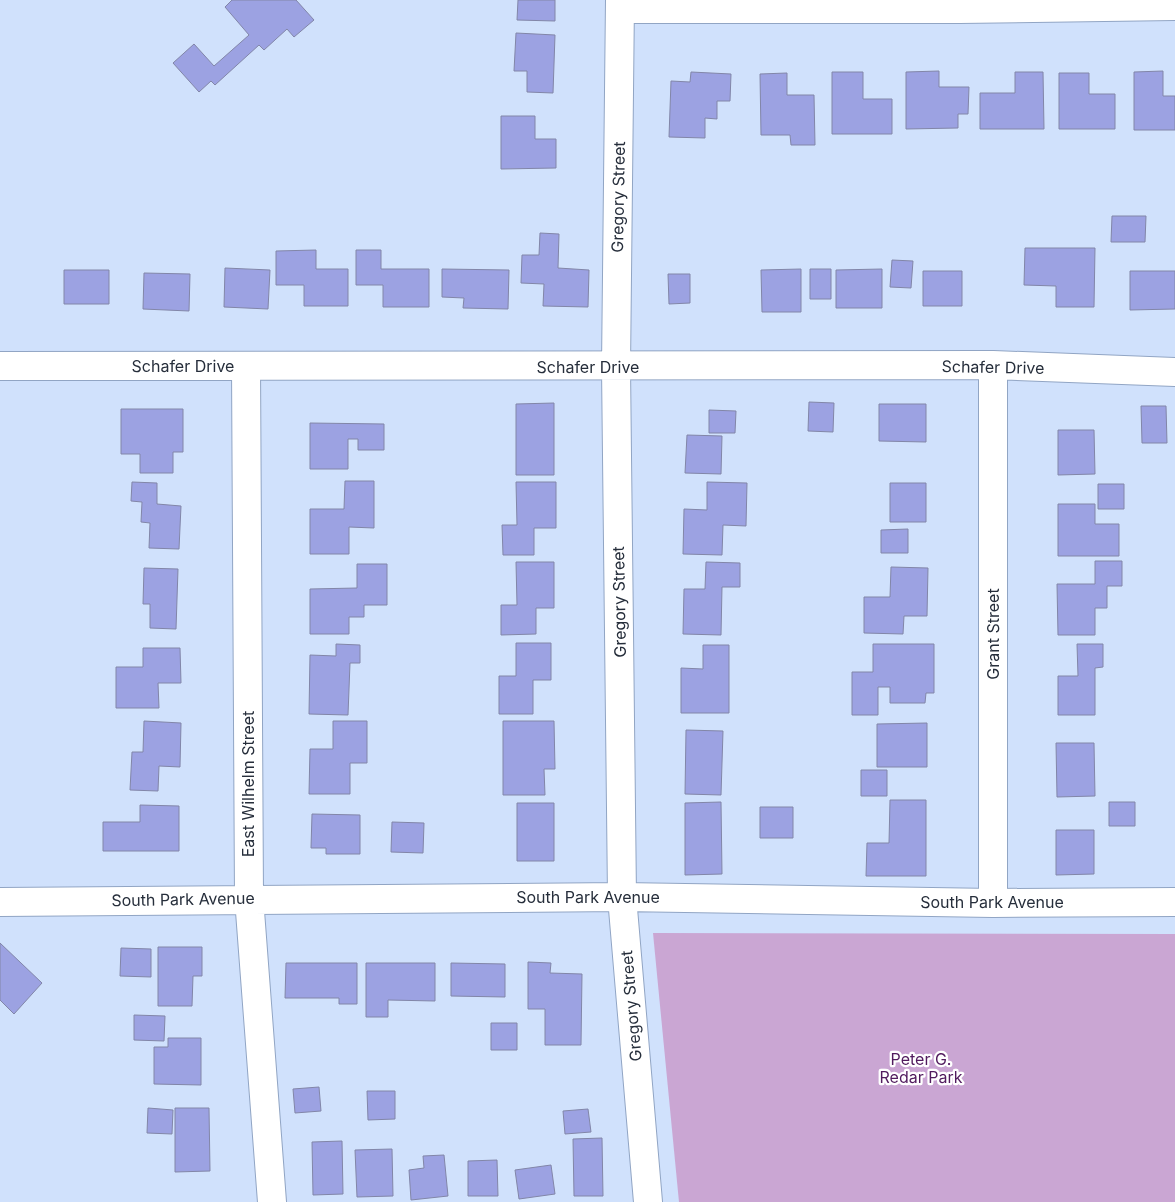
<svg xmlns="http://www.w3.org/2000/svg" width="1175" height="1202" font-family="Inter,sans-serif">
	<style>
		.green { fill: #caa6d3 }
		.building { fill: #9ca2e2; stroke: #8286a8 }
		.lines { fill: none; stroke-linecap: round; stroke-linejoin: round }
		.minor-casing { stroke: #91a5c4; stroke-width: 30 }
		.minor { stroke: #fff; stroke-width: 28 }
		.labels { text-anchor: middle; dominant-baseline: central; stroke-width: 4.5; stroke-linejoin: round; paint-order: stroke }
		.street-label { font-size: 16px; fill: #262e3b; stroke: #fff }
		.park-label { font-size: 16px; fill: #511b5e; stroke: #fff }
	</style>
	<rect width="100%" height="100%" fill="#d0e1fc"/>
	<path class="green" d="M653 933 1175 934V1202H679Z"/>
	<path class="building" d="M232 0H296L314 20 294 37 287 29 264 50 259 45 215 85 211 81 199 92 173 63 194 44 214 66 249 35 225 7Z
		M518 0H555V21L517 20Z
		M516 33 555 35 553 93 527 92V71H514Z
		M939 71V87H969L968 114H958V128L906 129V72Z
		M1163 71V96H1175V130H1134V72Z
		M691 72 731 74 730 101H717V119L705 118V138L669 137 671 81 690 82Z
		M832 72H863V99H892V134H832Z
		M1015 72H1043L1044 129H980V93H1015Z
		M787 73V95H814L815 145H791L790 135H761L760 74Z
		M1059 73H1089V94H1115V129H1059Z
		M501 116H535V139H556V168L501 169Z
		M1112 216H1146L1145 242H1111Z
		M540 233 559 234 558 268 589 270 588 307 543 306 544 284 521 283 522 255H539Z
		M1025 248H1095L1094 307H1056V286L1024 285Z
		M316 250V269H348V306H304V285H276V251Z
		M356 250H381V269H429V307H383V285H356Z
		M892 260 913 261 911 288 890 287Z
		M225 268 270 270 268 309 224 307Z
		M442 269 509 270 508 309 463 308 464 298 442 297Z
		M801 269V312H762L761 270Z
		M810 269H831V299H810Z
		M882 269V308H836V270Z
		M64 270H109V304H64Z
		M923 271H962V306H923Z
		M1130 271H1175V309L1130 310Z
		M144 273 190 274 189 311 143 309Z
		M668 274H690V303L669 304Z
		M809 402 834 403 833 432 808 431Z
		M554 403V475H516V404Z
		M879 404H926V442L879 441Z
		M1141 406H1166L1167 443H1142Z
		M121 409H183V452H173V473H140V454H121Z
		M709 410 736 411 735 433H709Z
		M310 423 384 424V450H358V439H348V469H310Z
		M1058 430H1094L1095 474 1058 475Z
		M687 435 722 436 721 474 685 473Z
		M345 481H374V528L349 527V554H310V509H344Z
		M132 482 157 483V504L181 506 179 549 149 548 150 523 141 522 142 502 131 501Z
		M516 482H556V528H534V555H503L502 525H517Z
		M707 482 747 483 746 526 723 525 722 555 683 554 684 509 707 510Z
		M890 483H926V522H890Z
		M1098 484H1124V509H1098Z
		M1058 504H1095V524H1119V556H1058Z
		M908 529V553H881V530Z
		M1095 561H1122V586H1107V608H1095V635H1058L1057 584H1095Z
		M516 562H554V608H536V634L501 635V605H517Z
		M706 562 740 563V587H722L721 635 683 634 684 589H705Z
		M357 564H387V605H364V617H349V634H310V589L357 588Z
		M891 567 928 568 927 616H904L903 634 864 633V597H890Z
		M144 568 178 569 176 629 150 628V604H143Z
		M516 643H551V680H533V714H499V676H516Z
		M336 644 360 645V663H350L348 715 309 714 310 655 336 656Z
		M873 644H934V693H926L925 703H890V687H878V715H852V672H873Z
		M1077 644H1103V667L1095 668V715H1058V676H1078Z
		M703 645H729V713H681V668L703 669Z
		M143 648H180L181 683H158L159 708H116V667H143Z
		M144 721 181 723 180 767 159 766 158 791 130 790 132 752H143Z
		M333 721H367V763H350V794H309L310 749H333Z
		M503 721H554L555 769H544L545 795H503Z
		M927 723V767H877V724Z
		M686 730 723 731 721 795 685 794Z
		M1056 743H1094L1095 796 1057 797Z
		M861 770H887V796H861Z
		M890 800H926V876H866L867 843H889Z
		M721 802 722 874 685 875V803Z
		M1109 802H1135V826H1109Z
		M517 803H554V861H517Z
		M140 805 179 806V851H103V822H140Z
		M760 807H793V838H760Z
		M312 814 360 815V854H326V848H311Z
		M392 822 424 823 423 853 391 852Z
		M1056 830H1094V874L1056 875Z
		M0 943 42 983 14 1014 0 1000Z
		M158 947H202V976H193L192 1006H158Z
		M121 948 151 949V977L120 976Z
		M528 962 551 963 550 973 582 974 581 1045H545V1009H528Z
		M286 963H357V1004H339V998H285Z
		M366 963H435V1001L388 1000V1017H366Z
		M451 963 505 964V997L451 996Z
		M134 1015 165 1016 164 1041 134 1040Z
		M491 1023H517V1050H491Z
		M168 1038H201V1085L154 1084V1047H168Z
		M319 1087 321 1111 295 1113 293 1089Z
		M367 1091H395V1119L368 1120Z
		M148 1108 173 1110 172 1134 147 1133Z
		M175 1108H209L210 1171 175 1172Z
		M588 1109 591 1132 565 1134 563 1111Z
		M602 1138 603 1196H574L573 1139Z
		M342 1141 343 1194 313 1195 312 1142Z
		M392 1149 393 1196 357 1197 355 1150Z
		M444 1155 448 1196 411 1200 409 1170 424 1168 423 1156Z
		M497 1160 498 1196H468V1161Z
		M551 1165 555 1194 519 1199 515 1170Z"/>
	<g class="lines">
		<defs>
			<path id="minor" d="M620 0 616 367 622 897 648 1202
				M620 9H959L1175 6
				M0 366 993 365 1175 372
				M246 366 249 898 272 1202
				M0 902 622 897 993 903 1175 902
				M993 903V365"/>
		</defs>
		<use href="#minor" class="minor-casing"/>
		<use href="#minor" class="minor"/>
	</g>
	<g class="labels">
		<g class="street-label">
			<text transform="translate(618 197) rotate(-89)">Gregory Street</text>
			<text x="183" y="366">Schafer Drive</text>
			<text x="588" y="367">Schafer Drive</text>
			<text transform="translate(993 367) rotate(1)">Schafer Drive</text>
			<text transform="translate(619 602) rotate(-91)">Gregory Street</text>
			<text transform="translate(993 634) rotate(-90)">Grant Street</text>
			<text transform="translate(248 784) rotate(-90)">East Wilhelm Street</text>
			<text x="588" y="897">South Park Avenue</text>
			<text transform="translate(183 899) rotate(-1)">South Park Avenue</text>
			<text x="992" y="902">South Park Avenue</text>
			<text transform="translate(631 1006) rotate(-95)">Gregory Street</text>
		</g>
		<g class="park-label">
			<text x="921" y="1059">Peter G.<tspan x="921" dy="18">Redar Park</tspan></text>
		</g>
	</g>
</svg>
